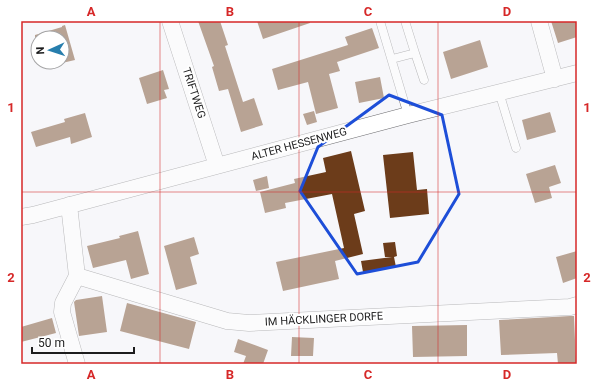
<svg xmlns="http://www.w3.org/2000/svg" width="598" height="385" font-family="Roboto,sans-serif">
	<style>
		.building { fill: #6c3c1a }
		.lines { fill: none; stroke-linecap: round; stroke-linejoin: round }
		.service-casing { stroke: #6d6d70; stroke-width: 9 }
		.minor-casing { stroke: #6d6d70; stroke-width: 17 }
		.service { stroke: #fff; stroke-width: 8 }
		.minor { stroke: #fff; stroke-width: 16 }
		.marked { fill: none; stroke: #1d4ed8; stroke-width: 3; stroke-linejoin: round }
		.grid { fill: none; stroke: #d62828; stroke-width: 1; stroke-opacity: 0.55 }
		.labels { text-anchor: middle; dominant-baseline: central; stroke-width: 4; stroke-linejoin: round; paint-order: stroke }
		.street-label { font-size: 11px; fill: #1c1c1d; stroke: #fff }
		.neatline { fill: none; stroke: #d62828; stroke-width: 1.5 }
		.grid-label { font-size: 13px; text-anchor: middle; font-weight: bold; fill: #d62828 }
	</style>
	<rect width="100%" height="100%" fill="#f7f7fa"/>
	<path class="building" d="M198 21H220L228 45 225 46 243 102 254 98 263 125 241 132 228 89 219 91 212 67 214 66Z
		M257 21H310V23L263 39Z
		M551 21H577V37L558 43Z
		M65 25 75 60 62 63V38H35V35L62 27V26Z
		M372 28 379 48 337 62 340 71 329 74 338 108 316 114 308 82 278 90 272 69 348 45 345 37Z
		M480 40 488 67 451 79 443 52Z
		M163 70 169 89 164 90 167 98 147 104 139 78Z
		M380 77 384 98 359 103 355 82Z
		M314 111 317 122 307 125 303 114Z
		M550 112 556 132 527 140 522 120Z
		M85 113 92 137 71 144 70 137 36 147 31 132 65 122 64 119Z
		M351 151 365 211 354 214 363 254 335 261 339 279 283 291 276 262 344 248 332 194 285 203 286 208 265 213 260 192 295 183 294 179 326 172 323 158Z
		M413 152 417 190 427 189 429 214 390 218 383 155Z
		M555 165 561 183 549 187 552 198 535 203 526 174Z
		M267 176 269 188 256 191 253 180Z
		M138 231 149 274 131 279 126 260 93 268 87 246 120 238 119 236Z
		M194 237 199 254 190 257 197 284 176 290 164 246Z
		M395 242 397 256 394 257 396 267 363 272 361 261 392 257H385L383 243Z
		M577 251V278L563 283 556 257Z
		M102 296 107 332 79 336 74 302 76 300Z
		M127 303 196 322 189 349 120 331Z
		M570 316H574L576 364H558L557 353 501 355 499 320Z
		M52 318 56 333 21 342V327Z
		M467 325V356L413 357 412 326Z
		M292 337 314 338 313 356H291Z
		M238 339 268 350 263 364H243L246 356 234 352Z"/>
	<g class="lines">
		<defs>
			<path id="service" d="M380 21 408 115
				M415 53 424 80
				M392 59 415 53 405 21
				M499 92 516 148"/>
			<path id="minor" d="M170 21 217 166
				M539 21 555 79
				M69 205 77 276 63 303 62 312 77 364
				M21 217 33 215 408 115 577 73
				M77 276 227 321 249 323 570 307 577 305"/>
		</defs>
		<use href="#service" class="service-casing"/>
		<use href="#minor" class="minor-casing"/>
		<use href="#service" class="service"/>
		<use href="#minor" class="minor"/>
	</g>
	<path d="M0 0H598V385H0ZM389 95 442 115 459 194 418 262 357 274 300 191 318 147Z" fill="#f7f7fa" fill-opacity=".55" fill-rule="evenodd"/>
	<path class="marked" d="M389 95 442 115 459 194 418 262 357 274 300 191 318 147Z"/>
	<path class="grid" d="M160 21V364M299 21V364M438 21V364M21 192H577"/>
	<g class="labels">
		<g class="street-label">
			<text transform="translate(194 93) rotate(72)">TRIFTWEG</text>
			<text transform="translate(299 144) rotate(-15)">ALTER HESSENWEG</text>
			<text transform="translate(324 319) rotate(-3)">IM HÄCKLINGER DORFE</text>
		</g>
	</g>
	<rect width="598" height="385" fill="none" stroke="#ffffff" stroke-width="44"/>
	<g transform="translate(50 50) rotate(267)"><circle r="19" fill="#ffffff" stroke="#a4a4a5"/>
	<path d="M0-3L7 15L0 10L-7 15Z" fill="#277ead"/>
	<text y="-6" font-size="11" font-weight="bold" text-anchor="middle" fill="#1c1c1d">N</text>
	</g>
	<path d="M32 347v6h102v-6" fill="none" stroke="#1c1c1d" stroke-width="2"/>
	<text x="38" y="347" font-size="12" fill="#1c1c1d" stroke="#ffffff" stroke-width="3" paint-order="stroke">50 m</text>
	<rect x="22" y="22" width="554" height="341" class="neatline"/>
	<g class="grid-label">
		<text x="91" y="16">A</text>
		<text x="230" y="16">B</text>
		<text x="368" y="16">C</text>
		<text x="507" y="16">D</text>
		<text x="11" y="112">1</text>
		<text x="587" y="112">1</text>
		<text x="11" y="282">2</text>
		<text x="587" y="282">2</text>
		<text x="91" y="379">A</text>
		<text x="230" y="379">B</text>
		<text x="368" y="379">C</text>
		<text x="507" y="379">D</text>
	</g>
</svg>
